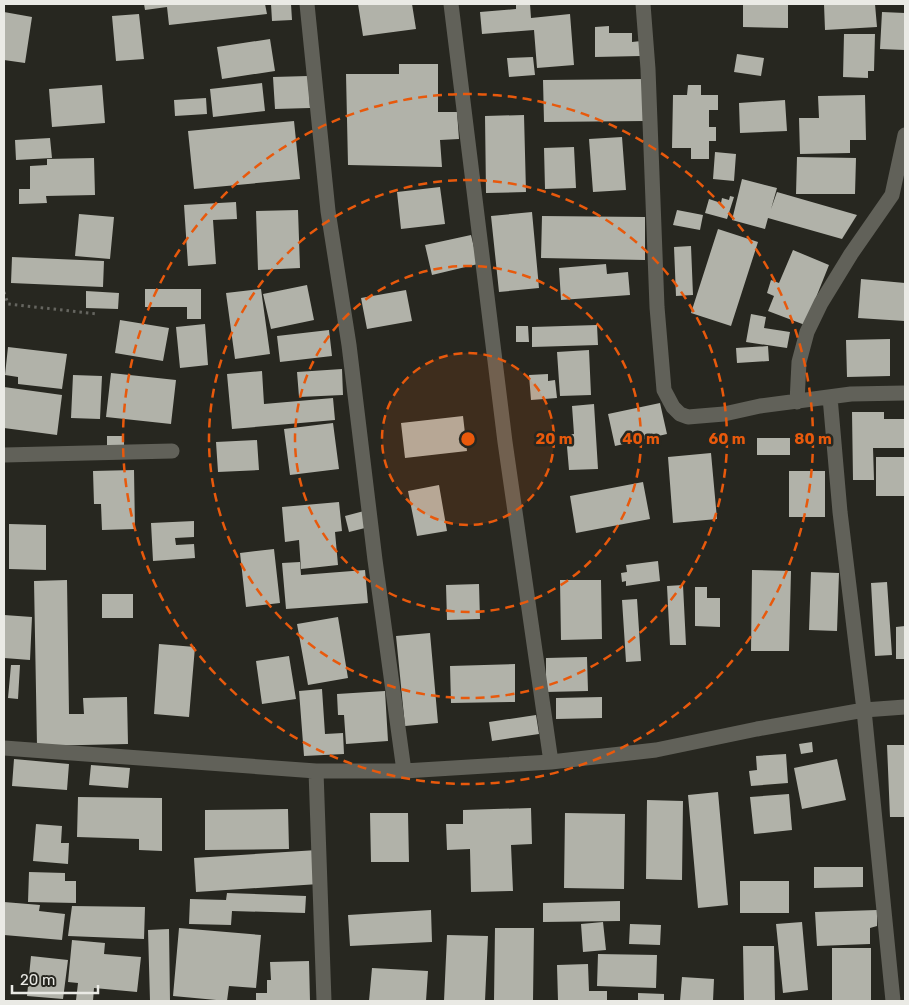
<svg xmlns="http://www.w3.org/2000/svg" width="909" height="1005" font-family="Rubik,sans-serif">
	<style>
		.building { fill: #b1b2a9 }
		.lines { fill: none; stroke-linecap: round; stroke-linejoin: round }
		.path { stroke: #65655f; stroke-width: 3; stroke-dasharray: 2.5 4; stroke-linecap: butt }
		.street { stroke: #616159; stroke-width: 15 }
		.ring { fill: none; stroke: #e8590c; stroke-width: 2.5; stroke-dasharray: 9 6 }
		.centre { fill: #e8590c; stroke: #272720; stroke-width: 2.5 }
		.ring-label { font-size: 15px; text-anchor: middle; font-weight: bold; fill: #e8590c; stroke: #272720; stroke-width: 5; stroke-linejoin: round; paint-order: stroke }
	</style>
	<rect width="100%" height="100%" fill="#272720"/>
	<path class="building" d="M144 4H265L267 14 169 25 167 7 145 10Z
		M271 4H291L292 20 272 21Z
		M358 4H412L416 29 363 36Z
		M516 4H530L531 18 570 14 574 65 537 68 534 30 482 34 480 12 516 9Z
		M743 4H788V28L743 27Z
		M824 4H875L877 27 825 30Z
		M4 12 32 17 25 63 4 60Z
		M882 12 905 13V50L880 49Z
		M139 14 144 59 116 61 112 16Z
		M609 26V33H632V42L641 41V56L595 57V27Z
		M844 34H875L874 71H868V78L843 77Z
		M270 39 275 71 222 79 217 47Z
		M737 54 764 58 761 76 734 72Z
		M533 57 535 75 509 77 507 58Z
		M399 64H438V112H457L459 139 440 140 442 167 348 165 346 74H399Z
		M308 76 310 108 275 109 273 77Z
		M645 79V121L544 122 543 80Z
		M262 83 265 111 213 117 210 89Z
		M102 85 105 123 52 127 49 89Z
		M688 85H701V95H718V110H709V127H716V141H709V159H691V148H672L673 95H687Z
		M865 95 866 140H850V153L800 154 799 118H819L818 96Z
		M206 98 207 114 175 116 174 100Z
		M785 100 787 131 740 133 739 103Z
		M524 115 526 192 486 193 485 116Z
		M294 121 300 179 194 189 188 131Z
		M622 137 626 190 593 192 589 139Z
		M50 138 52 158 16 160 15 140Z
		M574 147 576 188 545 189 544 148Z
		M715 152 736 154 734 181 713 179Z
		M797 157 856 158 855 194H796Z
		M94 158 95 195 46 196 47 203 19 204V189H30V166L47 165V159Z
		M742 179 777 188 771 209 777 192 857 215 842 239 768 218 765 229 732 220Z
		M440 187 445 224 401 229 397 192Z
		M730 196 734 197 727 219 705 213 709 199 721 203 722 198 729 200Z
		M236 202 237 219 213 220 216 264 188 266 184 205Z
		M298 210 300 268 258 270 256 211Z
		M677 210 703 215 700 230 673 225Z
		M532 212 539 288 499 292 491 216Z
		M79 214 114 217 110 259 75 256Z
		M542 216 645 217V260L541 258Z
		M718 229 758 242 731 326 691 313Z
		M471 235 478 264 432 275 425 245Z
		M691 246 693 295 676 296 674 247Z
		M793 250 829 265 805 325 768 311 774 296 767 293 771 280 779 283Z
		M12 257 104 261 103 287 11 283Z
		M606 264 607 274 628 272 630 295 561 300 559 268Z
		M861 279 905 283V321L858 318Z
		M307 285 314 320 271 329 263 294Z
		M145 289H201V319H187V307H145Z
		M261 289 270 354 235 359 226 293Z
		M406 290 412 321 367 329 361 298Z
		M86 291 119 293 118 309 86 308Z
		M751 314 766 317 764 328 790 332 787 348 746 342Z
		M120 320 169 328 163 361 115 353Z
		M205 324 208 365 180 368 176 327Z
		M597 325 598 345 532 347V327Z
		M516 326H528L529 342H516Z
		M329 330 332 356 280 362 277 336Z
		M890 339V376L847 377 846 340Z
		M768 346 769 361 737 363 736 348Z
		M8 347 67 354 62 389 18 384V377L5 375Z
		M589 350 591 395 560 396 557 352Z
		M342 369 343 395 299 397 297 372Z
		M262 371 264 404 333 398 335 420 232 429 227 374Z
		M111 373 176 380 171 424 106 417Z
		M548 374V381L555 380 557 398 531 400 529 375Z
		M73 375 102 376 100 419 71 418Z
		M4 387 62 395 57 435 4 428Z
		M660 403 667 434 615 446 608 414Z
		M594 404 598 469 569 470 566 435 574 434 572 406Z
		M852 412H884V419H904V448H873L874 480H853Z
		M463 416 467 451 405 458 401 423Z
		M333 423 339 469 290 475 284 429Z
		M107 436H124V451H107Z
		M757 438H790V455H757Z
		M257 440 259 470 218 472 216 442Z
		M711 453 717 519 673 523 668 457Z
		M876 457H904V496H876Z
		M134 470 135 529 102 530 101 504H94L93 471Z
		M789 471H825V517H789Z
		M643 482 650 519 576 533 570 496Z
		M439 485 447 531 417 536 408 491Z
		M339 502 342 531 335 532 338 565 301 569 299 540 285 542 282 507Z
		M364 511 369 527 349 532 345 516Z
		M194 521V537L175 538 176 545 194 544 195 558 153 561 151 523Z
		M9 524 46 525V570L9 569Z
		M274 549 280 603 246 607 240 553Z
		M658 561 660 581 626 586V581L622 582 621 573 627 572 626 565Z
		M300 562 301 575 365 570 368 603 286 609 282 563Z
		M752 570 791 571 789 651H751Z
		M811 572 839 573 837 631 809 630Z
		M67 580 69 714H84L83 698 127 697 128 744 37 746 34 581Z
		M560 580H601L602 639 561 640Z
		M887 582 892 655 875 656 871 583Z
		M479 584 480 619 447 620 446 585Z
		M683 585 686 645H670L667 586Z
		M695 587H707V598H720V627L695 626Z
		M102 594H133V618H102Z
		M637 599 641 661 626 662 622 600Z
		M4 615 32 617 30 660 4 658Z
		M338 617 348 678 308 685 297 624Z
		M905 626V659H896V627Z
		M430 633 438 723 405 726 396 636Z
		M159 644 195 647 189 717 154 714Z
		M289 656 296 699 262 704 256 661Z
		M587 657 588 691 546 692V658Z
		M515 664V702L451 703 450 666Z
		M11 665H20L18 699 8 698Z
		M322 689 325 734 343 733 344 754 304 756 299 691Z
		M385 691 388 741 346 744 344 715H338L337 694Z
		M602 697V718L556 719V698Z
		M536 715 539 734 492 741 489 722Z
		M812 742 813 752 801 754 799 744Z
		M887 745H905V817H890Z
		M786 754 788 783 751 786 749 771 757 770 756 756Z
		M14 759 69 764 67 790 12 786Z
		M837 759 846 800 802 809 794 768Z
		M91 765 130 768 128 788 89 785Z
		M718 792 728 905 698 908 688 795Z
		M789 794 792 830 754 834 750 797Z
		M78 797 162 798V851L139 850V839L77 837Z
		M647 800 683 801 682 880 646 879Z
		M531 808 532 844 511 845 513 891 471 892 470 849 447 850 446 824H463V810Z
		M288 809 289 849 205 850V810Z
		M370 813H408L409 862H371Z
		M565 813 625 814 624 889 564 888Z
		M36 824 62 826 61 843H69L68 864 33 861Z
		M317 850 319 884 196 892 194 858Z
		M814 867H863V887L814 888Z
		M29 872 65 873V881H76V903L28 902Z
		M740 881H789V913H740Z
		M227 893 306 896 305 913 232 911 231 925 189 924 190 899 226 900Z
		M620 901V921L543 922V903Z
		M4 902 40 905 39 911 65 914 62 940 4 935Z
		M72 906 145 907 144 939 68 936Z
		M431 910 432 942 350 946 348 915Z
		M877 910V926L870 928V944L817 946 815 912Z
		M603 922 606 950 583 952 581 924Z
		M802 922 808 990 783 993 776 924Z
		M630 924 661 925 660 945 629 944Z
		M179 928 261 935 256 988 229 986 227 1001 173 996Z
		M495 928H534L533 1001H494Z
		M169 929 170 1001H150L148 930Z
		M447 935 488 936 485 1001H444Z
		M72 940 105 943 104 954 141 957 137 992 94 988 93 1001 76 1000 78 983 68 982Z
		M743 946H774L775 1001H744Z
		M832 948H871V1001H832Z
		M598 954 657 955 656 988 597 986Z
		M31 956 68 960 63 999 27 996Z
		M309 961 310 1001H256V993H267V980H271L270 962Z
		M588 964 589 991H607V1001H558L557 965Z
		M372 968 428 971 426 1001H369Z
		M682 977 714 979 713 1001H680Z
		M638 993 664 994V1001H638Z"/>
	<g class="lines">
		<path class="path" d="M4 292 8 304 98 314"/>
		<path class="street" d="M307 4 328 211 349 345 375 560 404 771
			M451 4 505 442 551 762
			M643 4 648 69 657 307 664 390 673 407 680 414 688 417 724 414 760 406 851 394 905 393
			M830 397 840 512 864 710 893 1001
			M797 402 799 362 807 332 821 303 851 254 892 195 905 135
			M4 455 172 451
			M4 748 316 771H404L551 762 656 750 757 729 864 710 905 707
			M316 771 324 1001"/>
	</g>
	<circle cx="468" cy="439" r="86" fill="#e8590c" fill-opacity=".12"/>
	<g class="ring">
		<circle cx="468" cy="439" r="86"/>
		<circle cx="468" cy="439" r="173"/>
		<circle cx="468" cy="439" r="259"/>
		<circle cx="468" cy="439" r="345"/>
	</g>
	<circle cx="468" cy="439" r="8" class="centre"/>
	<g class="ring-label">
		<text x="554" y="444">20 m</text>
		<text x="641" y="444">40 m</text>
		<text x="727" y="444">60 m</text>
		<text x="813" y="444">80 m</text>
	</g>
	<rect width="909" height="1005" fill="none" stroke="#eaeae5" stroke-width="10"/>
	<path d="M12 985v8h86v-8" fill="none" stroke="#eaeae5" stroke-width="2.5"/>
	<text x="20" y="985" font-size="15" fill="#eaeae5" stroke="#272720" stroke-width="4" paint-order="stroke">20 m</text>
</svg>
